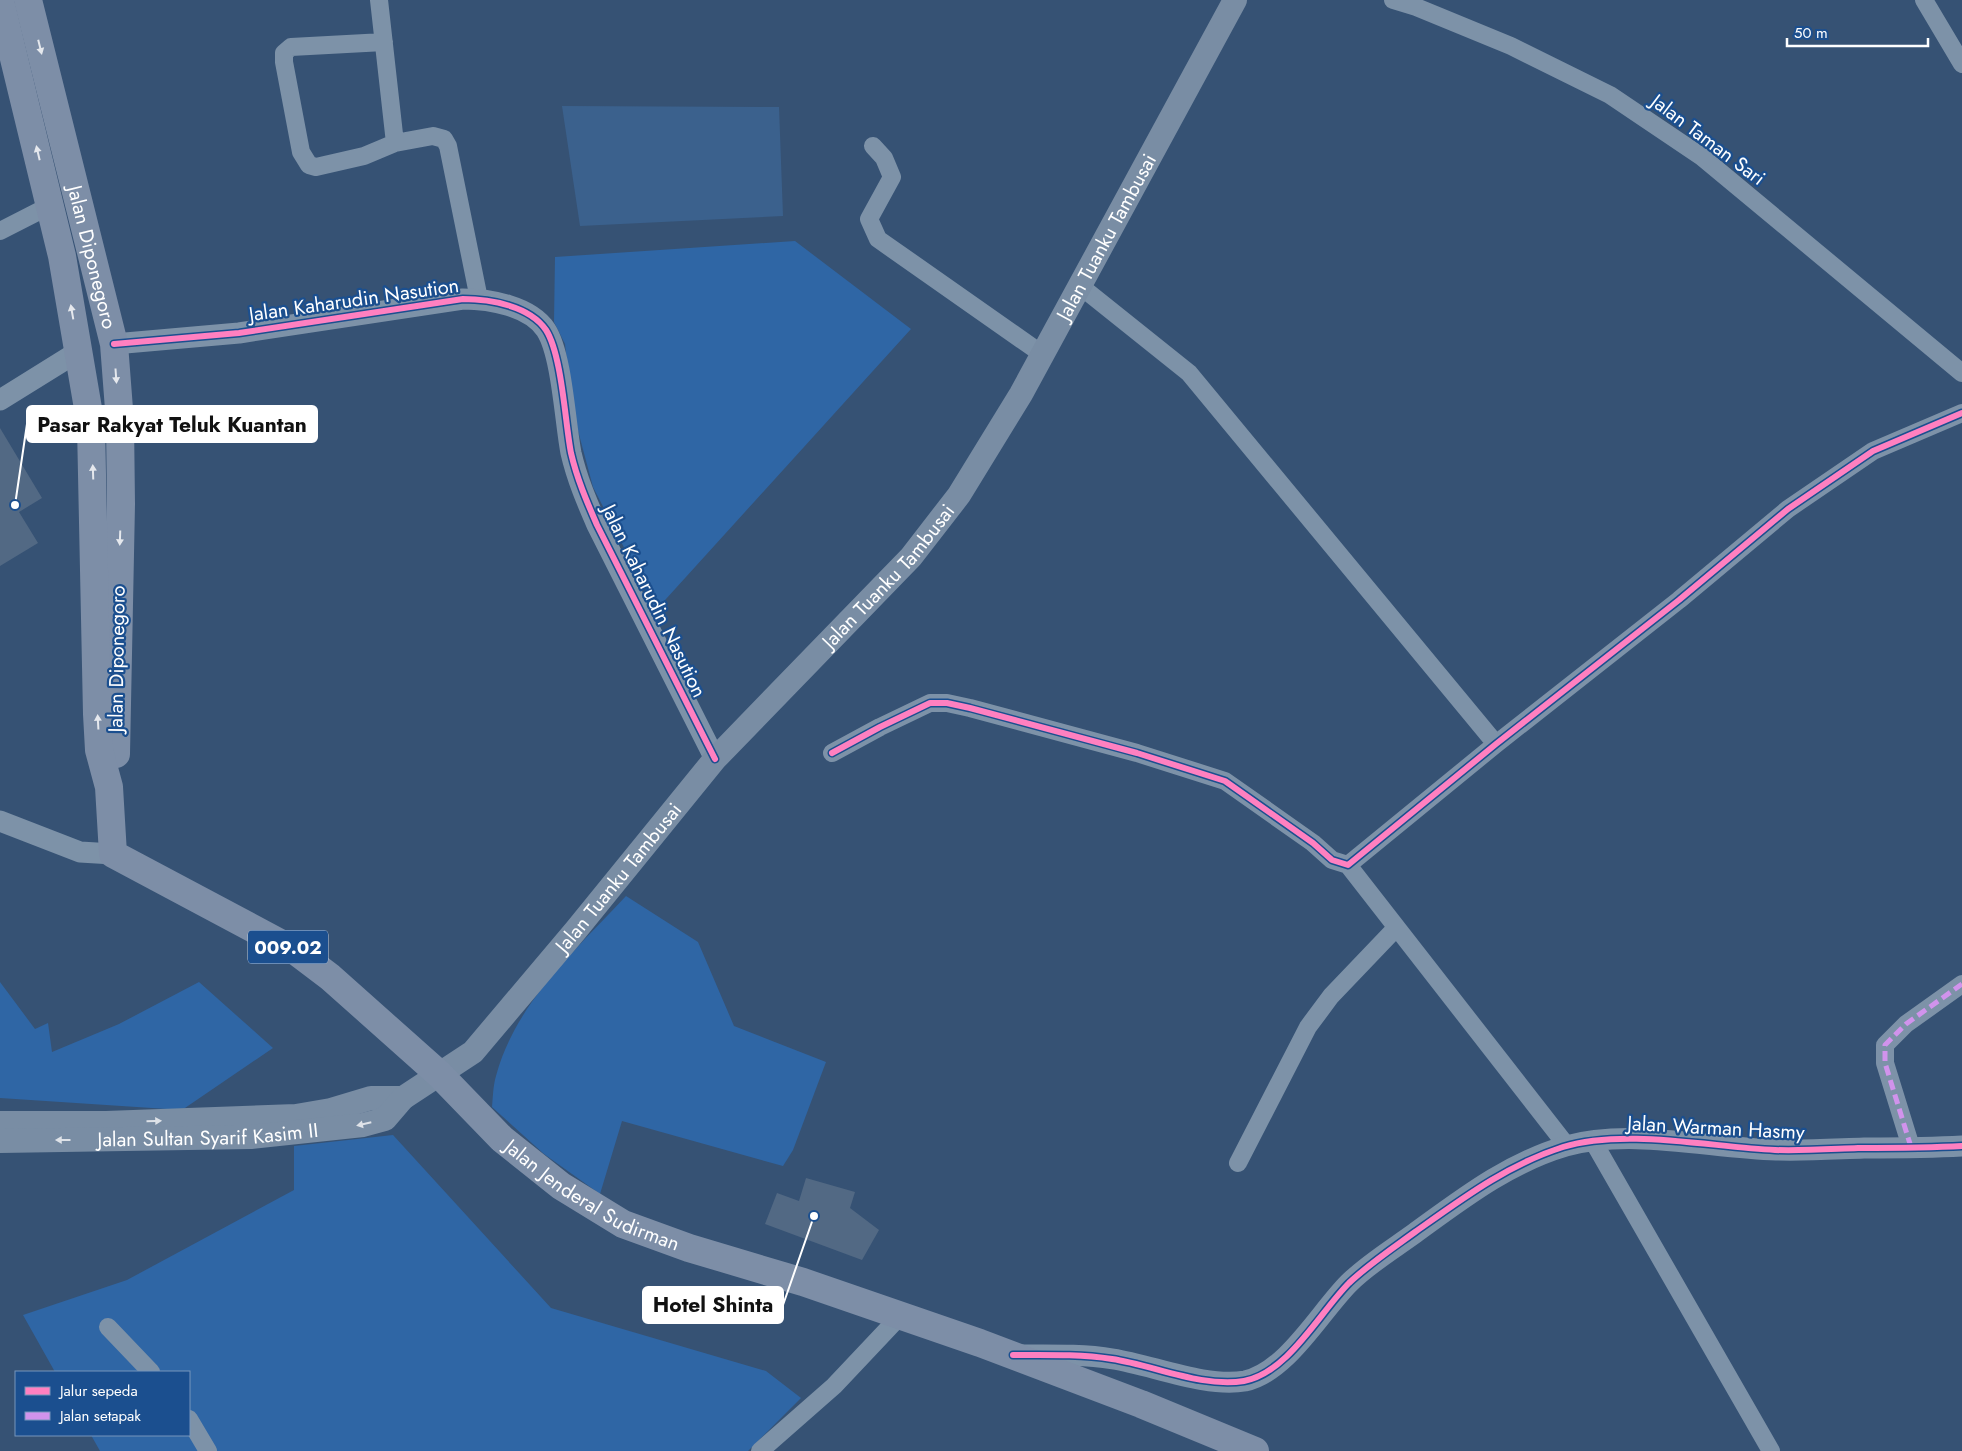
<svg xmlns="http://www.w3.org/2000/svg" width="1962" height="1451" font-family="Jost,sans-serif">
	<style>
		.green { fill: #2f66a5 }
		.water { fill: #3b618d }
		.building { fill: #526984 }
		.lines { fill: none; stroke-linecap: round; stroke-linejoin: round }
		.minor { stroke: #7d92a8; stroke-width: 18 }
		.tertiary { stroke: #7d92a8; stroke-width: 21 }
		.secondary { stroke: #798da4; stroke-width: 24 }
		.primary { stroke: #7d8ea7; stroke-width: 28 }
		.quiet { stroke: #d193ec; stroke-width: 5; stroke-dasharray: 10 5; stroke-linecap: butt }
		.cycleway-casing { stroke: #1b4f8f; stroke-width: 9 }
		.cycleway { stroke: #ff80c0; stroke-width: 6 }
		.oneway { fill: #e5e8ed }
		.oneway2 { fill: #dee2e8 }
		.labels { text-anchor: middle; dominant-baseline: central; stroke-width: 4.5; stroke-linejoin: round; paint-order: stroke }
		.shield { fill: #1b4f8f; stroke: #bbcadd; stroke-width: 1 }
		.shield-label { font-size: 19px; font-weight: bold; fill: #fff }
		.street-label { font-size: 20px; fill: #fff; stroke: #1b4f8f }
		.leader { fill: none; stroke: #fff; stroke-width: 2 }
		.callout-dot { fill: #fff; stroke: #1b4f8f; stroke-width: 2 }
		.callout { fill: #fff; stroke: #fff; stroke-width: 2 }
		.callout-label { font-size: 21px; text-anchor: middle; font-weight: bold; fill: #111 }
	</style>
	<rect width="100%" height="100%" fill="#365274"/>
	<path class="green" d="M795 241 911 329 656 610 593 487 572 408 565 344 554 322 555 257Z
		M626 896 698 942 734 1026 826 1062 793 1150 783 1166 622 1121 600 1194 544 1154 492 1107C493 1097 493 1086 496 1076 516 1002 576 950 626 896Z
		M0 982 35 1029 48 1023 52 1052 119 1024 199 982 273 1048 182 1110 0 1098Z
		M393 1135 551 1308 766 1371 801 1398 748 1451H100L91 1435H189V1372H55L23 1315 127 1280 294 1190V1146Z"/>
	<path class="water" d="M562 106 779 107 783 216 580 226Z"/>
	<path class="building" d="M0 428 42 498 19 512 38 543 0 566Z
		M806 1178 855 1192 850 1208 879 1230 862 1260 765 1224 777 1193 799 1201Z"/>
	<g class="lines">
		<path class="minor" d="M379 0 395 143 433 136 444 139 448 146 479 299
			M1393 0 1416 7 1511 46 1610 95 1702 157 1962 373
			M1924 0 1962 64
			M384 42 291 47 284 53V62L301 152 309 165 316 167 364 156 395 143
			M873 146 884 158 892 177 869 219 878 239 1042 354
			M0 231 51 205
			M1079 285 1189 373 1496 744
			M832 753 880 727 930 703H947L970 708 1137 753 1225 781 1313 843 1332 860 1348 865 1496 744 1679 600 1788 509 1873 451 1962 413
			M1348 865 1567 1146
			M1593 1141 1771 1451
			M1911 1147 1885 1063V1045L1906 1024 1962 984
			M1238 1163 1308 1027 1331 996 1396 928
			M108 1327 151 1372
			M189 1419 208 1451
			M760 1451 834 1386 901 1315"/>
		<path class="tertiary" d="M114 344 239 333 463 299C490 299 530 306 546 330 562 355 565 422 571 453 577 479 587 502 597 525L715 759
			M0 400 79 351
			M0 821 80 852 113 854
			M1020 1355C1051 1355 1082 1354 1113 1359 1152 1365 1206 1388 1245 1381 1287 1372 1320 1312 1349 1283 1368 1264 1393 1249 1415 1233 1462 1199 1508 1163 1566 1146 1631 1128 1709 1148 1776 1150 1805 1151 1835 1149 1864 1148 1897 1148 1929 1148 1962 1146"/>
		<g class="secondary">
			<path d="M0 1123H106L296 1116 331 1110 371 1098H403"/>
			<path id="s1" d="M0 1141 251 1137 363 1125 385 1119 403 1098 473 1052 576 930 715 759 911 557 959 495 1021 394 1235 0"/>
		</g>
		<g class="primary">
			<path id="s2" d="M28 0 114 344 120 422 121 504 116 754"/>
			<path id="s3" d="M0 1 62 256 91 426 97 714 99 750 109 787 113 854 297 952 330 977 439 1074 502 1139 561 1186 623 1224 689 1248 803 1282 980 1343 1141 1404 1255 1451"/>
		</g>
		<path class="quiet" d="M1911 1147 1885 1063V1045L1906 1024 1962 984"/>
		<defs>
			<path id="cycleway" d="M114 344 239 333 463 299C490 299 530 306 546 330 562 355 565 422 571 453 577 479 587 502 597 525L715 759
				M832 753 880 727 930 703H947L970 708 1137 753 1225 781 1313 843 1332 860 1348 865 1496 744 1679 600 1788 509 1873 451 1962 413
				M1013 1355C1046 1355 1079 1354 1112 1359 1153 1365 1202 1388 1244 1381 1288 1373 1320 1312 1349 1283 1369 1264 1393 1248 1415 1232 1463 1198 1507 1165 1563 1147 1625 1128 1710 1147 1775 1150 1802 1151 1831 1149 1858 1148 1893 1148 1928 1148 1962 1146"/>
		</defs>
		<use href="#cycleway" class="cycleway-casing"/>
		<use href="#cycleway" class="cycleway"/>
	</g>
	<defs><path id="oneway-solid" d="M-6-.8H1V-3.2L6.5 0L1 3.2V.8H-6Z" transform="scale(1.25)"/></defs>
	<g class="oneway">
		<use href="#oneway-solid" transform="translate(40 47) rotate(76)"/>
		<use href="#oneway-solid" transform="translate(38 153) rotate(-103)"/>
		<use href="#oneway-solid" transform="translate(72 312) rotate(-100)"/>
		<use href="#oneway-solid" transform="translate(116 376) rotate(86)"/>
		<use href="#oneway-solid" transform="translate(93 472) rotate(-92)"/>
		<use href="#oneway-solid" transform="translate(120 538) rotate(92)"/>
		<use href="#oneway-solid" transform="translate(98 722) rotate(-93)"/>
	</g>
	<g class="oneway2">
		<use href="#oneway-solid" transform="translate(154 1121) rotate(-2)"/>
		<use href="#oneway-solid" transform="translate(364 1124) rotate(167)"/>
		<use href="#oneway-solid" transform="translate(63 1140) rotate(180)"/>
	</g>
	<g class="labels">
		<rect class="shield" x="248" y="930.5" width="80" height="33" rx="4"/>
		<g class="shield-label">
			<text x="288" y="947">009.02</text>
		</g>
		<g class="street-label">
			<text transform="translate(1708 140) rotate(37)">Jalan Taman Sari</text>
			<text stroke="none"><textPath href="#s1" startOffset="1535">Jalan Tuanku Tambusai</textPath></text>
			<text stroke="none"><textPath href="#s2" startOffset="265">Jalan Diponegoro</textPath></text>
			<text transform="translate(354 300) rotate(-8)">Jalan Kaharudin Nasution</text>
			<text stroke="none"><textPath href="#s1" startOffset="1130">Jalan Tuanku Tambusai</textPath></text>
			<text transform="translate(654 601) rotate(64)">Jalan Kaharudin Nasution</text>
			<text transform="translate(117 659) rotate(-89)">Jalan Diponegoro</text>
			<text stroke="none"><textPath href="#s1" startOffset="725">Jalan Tuanku Tambusai</textPath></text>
			<text transform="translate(1716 1128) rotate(3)">Jalan Warman Hasmy</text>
			<text stroke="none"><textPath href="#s1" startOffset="208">Jalan Sultan Syarif Kasim II</textPath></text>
			<text stroke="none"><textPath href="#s3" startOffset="1458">Jalan Jenderal Sudirman</textPath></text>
		</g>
	</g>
	<path class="leader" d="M15 505L27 424M814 1216L783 1305"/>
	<g class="callout-dot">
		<circle cx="15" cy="505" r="5"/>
		<circle cx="814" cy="1216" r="5"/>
	</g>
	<g class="callout">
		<rect x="27" y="406" width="290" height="36" rx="5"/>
		<rect x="643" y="1287" width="140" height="36" rx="5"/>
	</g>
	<g class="callout-label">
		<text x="172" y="432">Pasar Rakyat Teluk Kuantan</text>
		<text x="713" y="1312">Hotel Shinta</text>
	</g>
	<rect x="15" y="1371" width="175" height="65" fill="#1b4f8f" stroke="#7695bc"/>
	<rect x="25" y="1387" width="25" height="8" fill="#ff80c0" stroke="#7695bc"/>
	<text x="60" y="1396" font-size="15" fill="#ffffff">Jalur sepeda</text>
	<rect x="25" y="1412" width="25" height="8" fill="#d193ec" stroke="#7695bc"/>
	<text x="60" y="1421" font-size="15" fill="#ffffff">Jalan setapak</text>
	<path d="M1787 38v8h141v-8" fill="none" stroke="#ffffff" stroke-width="2.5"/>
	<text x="1794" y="38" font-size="15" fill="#ffffff" stroke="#1b4f8f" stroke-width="4" paint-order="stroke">50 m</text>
</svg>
